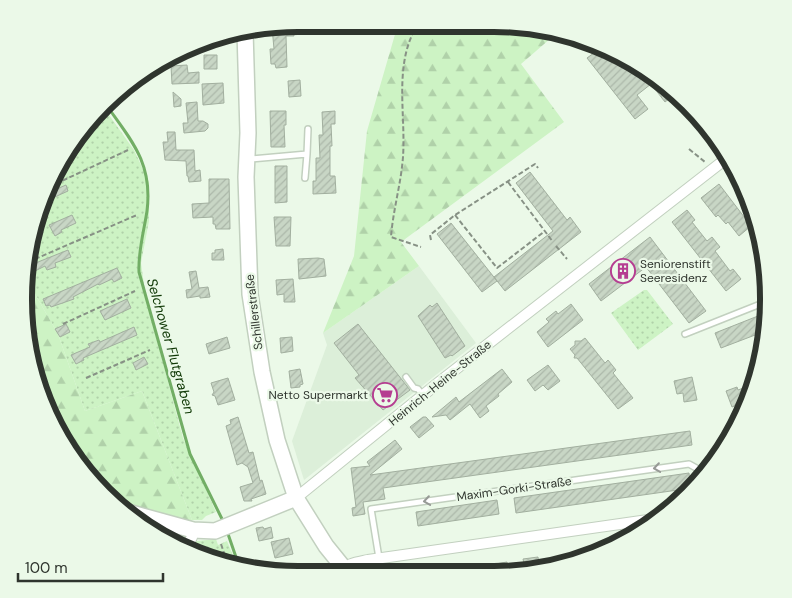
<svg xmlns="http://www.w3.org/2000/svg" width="792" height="598" font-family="'DM Sans',sans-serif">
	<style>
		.built { fill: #dcefd9 }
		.green { fill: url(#green-dots) }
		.forest { fill: url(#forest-firs) }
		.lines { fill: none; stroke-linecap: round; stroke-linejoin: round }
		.stream { stroke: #72ae65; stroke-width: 3 }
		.building { fill: url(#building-hatch); stroke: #a2af9f }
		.lane-casing { stroke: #c2d0bf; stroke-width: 8 }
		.street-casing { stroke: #c2d0bf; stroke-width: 12 }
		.secondary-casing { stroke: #c2d0bf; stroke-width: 18 }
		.path { stroke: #879185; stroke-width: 2; stroke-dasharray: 5 2.5; stroke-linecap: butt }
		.lane { stroke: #fff; stroke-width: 5 }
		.street { stroke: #fff; stroke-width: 10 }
		.secondary { stroke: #fff; stroke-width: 15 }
		.oneway { stroke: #979a96 }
		.labels { text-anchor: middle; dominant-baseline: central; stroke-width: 4.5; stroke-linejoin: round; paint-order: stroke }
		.poi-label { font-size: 12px; fill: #2f352e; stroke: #ebf9e8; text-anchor: start }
		.street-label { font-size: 12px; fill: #2f352e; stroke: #ebf9e8 }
		.water-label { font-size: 14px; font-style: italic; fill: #103906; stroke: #ebf9e8 }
		.rim { fill: none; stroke: #2f352e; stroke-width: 6 }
	</style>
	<defs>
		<pattern id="green-dots" width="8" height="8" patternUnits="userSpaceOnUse" patternTransform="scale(1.25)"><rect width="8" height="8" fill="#cdf3c4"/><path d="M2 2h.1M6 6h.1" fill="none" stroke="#b0d1a9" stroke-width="1.8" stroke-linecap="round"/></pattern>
		<pattern id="forest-firs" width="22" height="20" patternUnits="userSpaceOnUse" patternTransform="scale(1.25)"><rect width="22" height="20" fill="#cdf3c4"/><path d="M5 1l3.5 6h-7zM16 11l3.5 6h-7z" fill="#b0d1a9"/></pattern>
		<pattern id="building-hatch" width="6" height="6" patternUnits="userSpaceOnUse" patternTransform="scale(1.25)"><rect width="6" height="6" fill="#c8d6c5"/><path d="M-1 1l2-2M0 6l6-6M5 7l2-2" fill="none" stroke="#acb8aa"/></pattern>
	</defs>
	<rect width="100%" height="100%" fill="#ebf9e8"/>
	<path class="built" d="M419 266 476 343 304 480 292 441 327 345 323 333Z"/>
	<path class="green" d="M104 108 134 150 149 182V221L141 263 146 299 183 438 216 512 206 516 202 520H192L142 391 85 411 58 334 27 280 29 245 52 177 92 117Z
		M644 290H647L673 324 638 350 611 313Z
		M216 539 218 545 227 541 236 563 192 548 197 541Z"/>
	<path class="forest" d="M398 24H511L558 32 521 64 564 122 401 242 419 266 323 333 354 256 367 131Z
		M27 280 58 334 85 411 142 391 192 520 197 541 192 548 161 537 117 506 70 452 38 387 24 317Z"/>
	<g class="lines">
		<path class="stream" d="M107 106C132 141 153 164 147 211 144 231 138 251 139 272L190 454 224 523
			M227 531 238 563"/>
	</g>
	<path class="building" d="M290 25V28L293 27 294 36H286L287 67 276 68 275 64H271L270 49H274L272 27Z
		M598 50 604 53 611 62 615 58 660 80 674 95 665 102 651 84 637 95 648 109 635 119 587 58Z
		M204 55H217V69H204Z
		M187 65 188 73 199 72V83L172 84 171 66Z
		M300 80 301 96 289 97 288 81Z
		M223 83 224 103 203 105 202 84Z
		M173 92 181 99V106L174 107Z
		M197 102 198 121H203L208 124V128L205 131 184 133 183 123H188L186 103Z
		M270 111H286V125H284L285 147H271Z
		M335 111V124H331L332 146H330V176H335L336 193 313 194V181H316V158H320L319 135H323L322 112Z
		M167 132H175L176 150H194L195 171 200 170 201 181 189 182 188 176H187L186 161 165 160 163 142H168Z
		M275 166H287V202L275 203Z
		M530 172 567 220 570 217 581 232 505 291 494 277 553 231 516 183Z
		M209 179H229L230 229H216L215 224H213V217L193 218 192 204 209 203Z
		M719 184 751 226 739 236 728 222 726 224 718 215 716 217 701 198Z
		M66 185 68 191 48 200 47 193Z
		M687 210 695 220 692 222 707 241 712 237 720 247 715 251 730 271 733 269 741 279 726 291 672 222Z
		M72 215 76 223 61 230 62 232 55 236 49 225Z
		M274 217H291L290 246H276Z
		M451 223 497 281 482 292 437 234Z
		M650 237 706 311 689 323 646 267 601 301 589 284Z
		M223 249 224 260H212V253H215V250Z
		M68 250 71 257 55 263 56 267 47 270 45 266 27 275 28 266Z
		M318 258 324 259 326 276 299 279 298 259Z
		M117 268 122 278 114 282 112 279 99 285 98 284 73 297 74 299 51 307 50 305 46 306 43 299Z
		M196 271 199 288 208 287 210 297 200 298V296L187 298 186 290 192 289 189 272Z
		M293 279 295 302H284V294L277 295 276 280Z
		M127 299 131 308 105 320 100 311Z
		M437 303 465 346 452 356 451 355 445 358 418 316 430 305 432 307Z
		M571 304 583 320 548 347 537 332 549 322 546 319 556 311 558 314Z
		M763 314V332L721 348 715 333Z
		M66 324 70 332 60 337 55 329Z
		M358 324 410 390 383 410 355 378 359 375 334 343Z
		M134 327 137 335 83 358 84 360 76 364 71 355 90 347 88 344 99 340 100 342Z
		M227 337 230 348 209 354 206 344Z
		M292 337 293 351 281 353 280 338Z
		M585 338 605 363 608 360 616 370 613 373 633 398 618 409 577 358H574L575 355 570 349 575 345V341H581Z
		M144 357 148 364 136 370 133 363Z
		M548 365 560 381 548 390 543 385 535 391 527 380Z
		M300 369 303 384 300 385V387L291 388 289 371Z
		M502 369 512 382 498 394 499 396 486 406 489 411 480 418 470 404 450 420 446 415 432 417 456 397 459 402Z
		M692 377 697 400 684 402 683 393 677 394 674 381Z
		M228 378 235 400 218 405 215 396 212 395 214 392 211 383Z
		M749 386 742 403 732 407 726 391 737 387 738 390Z
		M238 417 249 453 253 452 260 481 262 480 266 494 251 499 252 501H244L240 487 253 483 248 467 242 463 237 465 226 426 231 424 230 420Z
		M423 417H426L434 426 419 438 410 427Z
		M690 431 692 445 383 488 385 499 363 502 365 514 353 516 352 508 356 507 351 468 370 466 367 462 395 440 402 449 370 475Z
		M689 473 690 483 685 489 516 513 514 498Z
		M497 500 499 514 418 526 416 512Z
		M263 527 264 529 271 527 273 538 259 541 256 528Z
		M289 538 293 554 275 558 271 542Z
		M538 557 540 569 526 572 523 559Z
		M507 562 508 572H491L490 565Z"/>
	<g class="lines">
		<defs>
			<path id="lane" d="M250 159 307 154 308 129
				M305 178 307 154
				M685 334 763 303
				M406 377 414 388 418 389 423 395
				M379 558 371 509 689 464 698 469 699 475"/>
			<path id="street" d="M296 498 438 383 727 158
				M187 546 192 537 193 530
				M341 572C346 563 359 562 368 560L655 519"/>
			<path id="secondary" d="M245 31 248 133 246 177 250 294 262 372 277 440 296 498 326 546 347 572
				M124 511 193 530 215 531 296 498"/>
		</defs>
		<use href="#lane" class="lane-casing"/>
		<use href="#street" class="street-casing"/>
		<use href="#secondary" class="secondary-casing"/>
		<path class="path" d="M418 24C393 63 406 113 403 157 401 184 393 210 391 237L421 247
			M689 149 705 162
			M508 182 553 242
			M49 187 128 150
			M455 215 497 268 545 231
			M431 240 430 235 455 215 535 164 538 168
			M556 246 567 259
			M28 262 137 215
			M63 324 135 291
			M86 378 150 350
			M221 544 226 559"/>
		<use href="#lane" class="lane"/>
		<use href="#street" class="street"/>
		<use href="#secondary" class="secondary"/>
	</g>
	<defs><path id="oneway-chevron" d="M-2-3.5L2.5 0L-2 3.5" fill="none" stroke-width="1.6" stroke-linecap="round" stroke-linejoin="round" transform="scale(1.25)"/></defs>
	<g class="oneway">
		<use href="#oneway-chevron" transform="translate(657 468) rotate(172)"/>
		<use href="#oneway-chevron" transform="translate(427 501) rotate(172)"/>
	</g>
	<defs>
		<symbol id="building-ring" viewBox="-11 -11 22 22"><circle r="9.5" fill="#ebf9e8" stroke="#b53d91" stroke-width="1.5"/><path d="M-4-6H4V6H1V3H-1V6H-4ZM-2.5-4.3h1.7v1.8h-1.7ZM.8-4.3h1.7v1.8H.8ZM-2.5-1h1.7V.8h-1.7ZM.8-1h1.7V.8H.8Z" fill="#b53d91"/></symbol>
		<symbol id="supermarket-ring" viewBox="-11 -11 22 22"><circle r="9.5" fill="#ebf9e8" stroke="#b53d91" stroke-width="1.5"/><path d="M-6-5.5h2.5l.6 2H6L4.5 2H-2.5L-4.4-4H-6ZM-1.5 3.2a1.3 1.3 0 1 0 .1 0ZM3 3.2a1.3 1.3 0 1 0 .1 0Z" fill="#b53d91"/></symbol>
	</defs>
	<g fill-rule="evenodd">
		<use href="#building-ring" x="609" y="257" width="28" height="28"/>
		<use href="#supermarket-ring" x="371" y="381" width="28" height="28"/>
	</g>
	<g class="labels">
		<g class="poi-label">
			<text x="640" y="264">Seniorenstift<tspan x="640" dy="14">Seeresidenz</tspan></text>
			<text x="368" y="395" text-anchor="end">Netto Supermarkt</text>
		</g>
		<g class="street-label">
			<text transform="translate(254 312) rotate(-97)">Schillerstraße</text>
			<text transform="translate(440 383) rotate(-39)">Heinrich-Heine-Straße</text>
			<text transform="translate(514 489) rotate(-8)">Maxim-Gorki-Straße</text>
		</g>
		<g class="water-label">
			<text transform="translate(171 346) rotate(74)">Selchower Flutgraben</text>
		</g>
	</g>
	<path d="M0 0H792V598H0ZM298 32H494A266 266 0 0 1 760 298V300A266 266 0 0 1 494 566H298A266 266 0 0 1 32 300V298A266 266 0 0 1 298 32Z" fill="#ebf9e8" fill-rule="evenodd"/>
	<path class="rim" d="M298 32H494A266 266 0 0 1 760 298V300A266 266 0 0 1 494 566H298A266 266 0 0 1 32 300V298A266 266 0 0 1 298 32Z"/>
	<path d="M18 573v8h145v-8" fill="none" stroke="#2f352e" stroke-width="2.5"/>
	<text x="25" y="573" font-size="15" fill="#2f352e" stroke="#ebf9e8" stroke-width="4" paint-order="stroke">100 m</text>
</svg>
